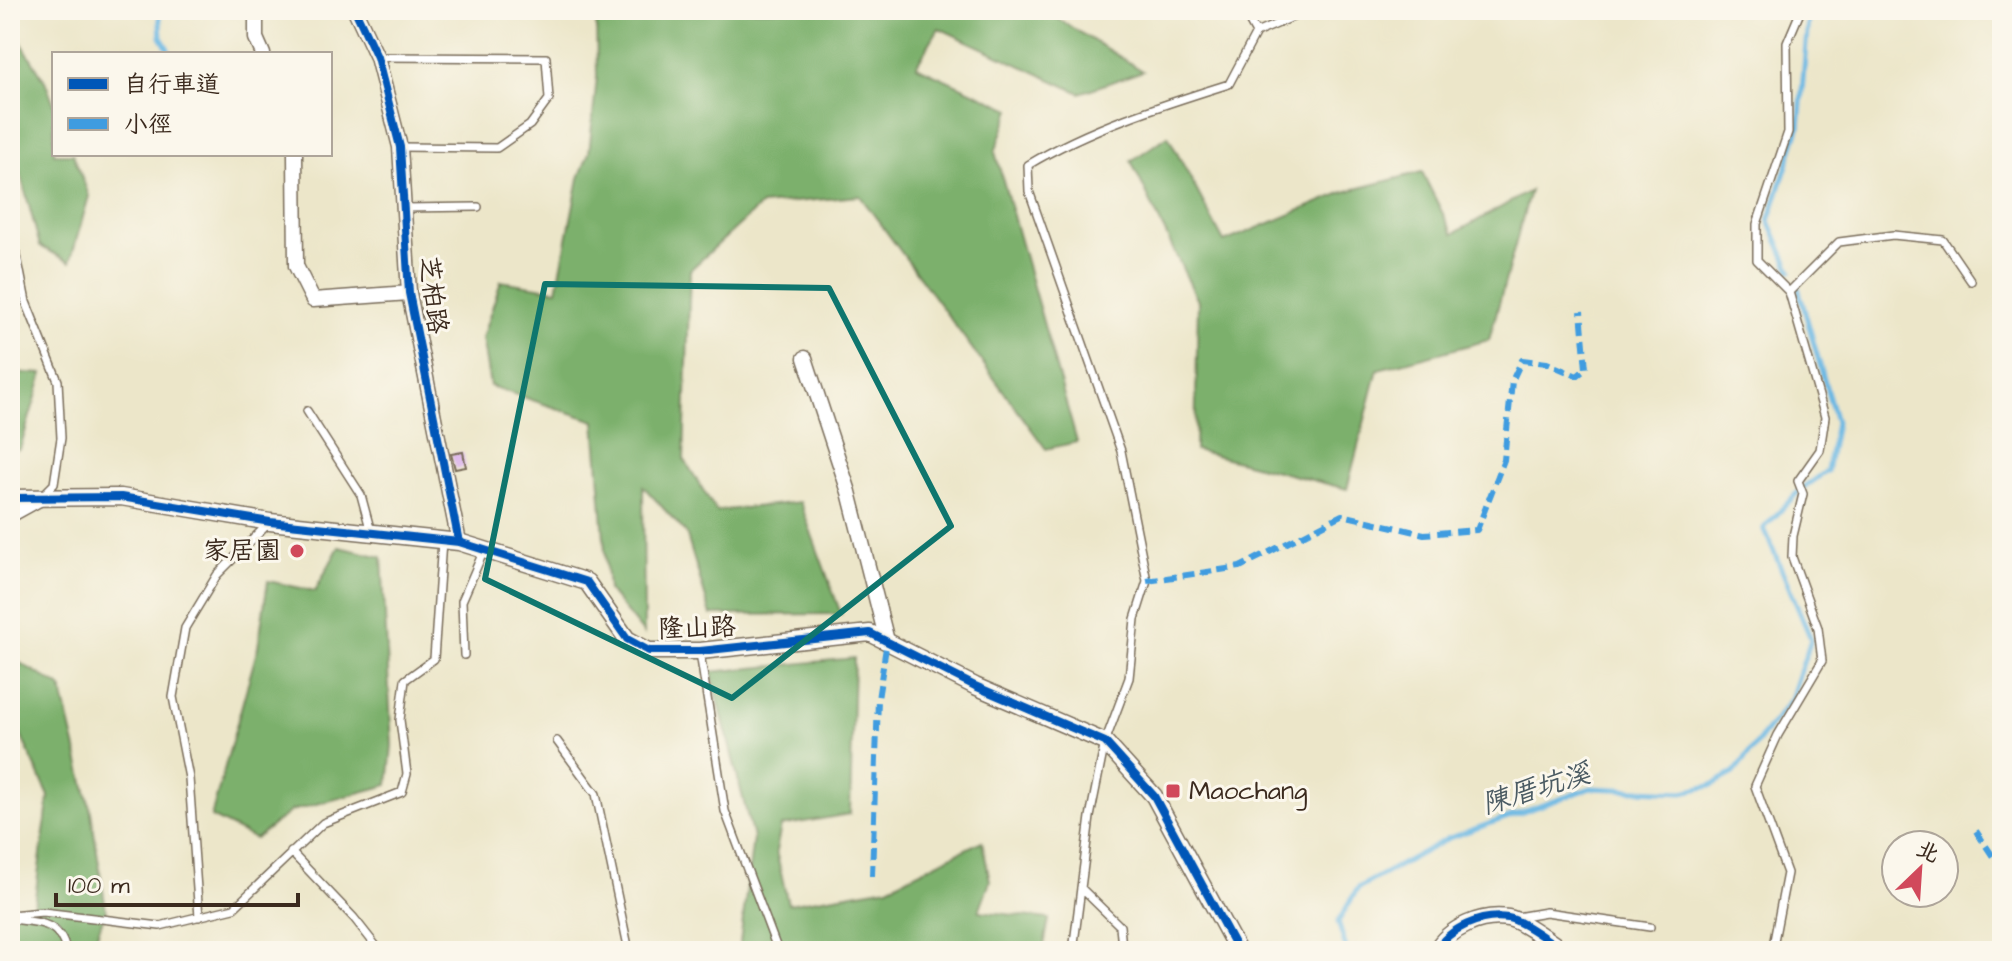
<svg xmlns="http://www.w3.org/2000/svg" width="2012" height="961" font-family="'Architects Daughter','LXGW WenKai TC',sans-serif">
	<style>
		.forest { fill: #7cb06c; stroke: #5c6d45; stroke-width: 2 }
		.lines { fill: none; stroke-linecap: round; stroke-linejoin: round }
		.stream { stroke: #69b7e3; stroke-width: 5 }
		.building { fill: #d9afeb }
		.service-casing { stroke: #796c5a; stroke-width: 10 }
		.minor-casing { stroke: #796c5a; stroke-width: 17 }
		.tertiary-casing { stroke: #796c5a; stroke-width: 19 }
		.service { stroke: #fff; stroke-width: 7 }
		.minor { stroke: #fff; stroke-width: 14 }
		.tertiary { stroke: #fff; stroke-width: 16 }
		.quiet { stroke: #3f9ce0; stroke-width: 6; stroke-dasharray: 12 6; stroke-linecap: butt }
		.cycleway-casing { stroke: #fbf7ec; stroke-width: 13 }
		.cycleway { stroke: #0057b8; stroke-width: 8 }
		.marked { fill: none; stroke: #0f766e; stroke-width: 6; stroke-linejoin: round }
		.poi-dot { fill: #d1495b; stroke: #fbf7ec; stroke-width: 3 }
		.labels { text-anchor: middle; dominant-baseline: central; stroke-width: 6; stroke-linejoin: round; paint-order: stroke }
		.street-label { font-size: 26px; fill: #3b2a1e; stroke: #fbf7ec }
		.poi-label { font-size: 26px; fill: #3b2a1e; stroke: #fbf7ec; text-anchor: end }
		.water-label { font-size: 28px; font-style: italic; fill: #4b5b63; stroke: #fbf7ec }
	</style>
	<rect width="100%" height="100%" fill="#fbf7ec"/>
	<filter id="ink" filterUnits="userSpaceOnUse"><feTurbulence type="fractalNoise" baseFrequency=".0125" numOctaves="2"/><feDisplacementMap in="SourceGraphic" scale="16" xChannelSelector="R" yChannelSelector="G"/><feConvolveMatrix kernelMatrix="1 2 1 2 8 2 1 2 1" color-interpolation-filters="sRGB"/></filter>
	<filter id="wash" filterUnits="userSpaceOnUse"><feTurbulence type="fractalNoise" baseFrequency=".006" numOctaves="4" result="noise"/><feDisplacementMap in="SourceGraphic" scale="32" xChannelSelector="R" yChannelSelector="G"/><feGaussianBlur stdDeviation="1.8" result="paint"/><feColorMatrix in="noise" values="0 0 0 0 0 0 0 0 0 0 0 0 0 0 0 0 0 1.4 0 .05"/><feComposite in="paint" operator="in"/></filter>
	<g filter="url(#wash)">
		<rect width="100%" height="100%" fill="#ece6c9"/>
		<path class="forest" d="M596 10 686 13 689 10H1043L1143 71 1080 93 939 28 916 66 1011 109 995 152 1077 442 1046 449 860 196 761 205 690 270 684 459 716 511 800 502 841 614 711 615 686 533 643 486 644 634 608 590 595 421 490 386 482 338 501 281 557 290 579 178 589 153 597 77Z
			M10 24 45 81 54 104V154H73L89 196 70 262 40 246 10 135Z
			M1168 136 1224 242 1344 192 1422 172 1453 234 1530 191 1489 340 1378 369 1347 489 1195 450 1198 301 1131 161Z
			M10 372 43 374 20 449 10 451Z
			M339 547 382 557 392 746 388 785 291 811 255 839 211 817 258 647 268 581 315 591Z
			M10 657 61 687 91 812 106 910 91 951H10V909L34 905 49 796 17 727 10 740Z
			M854 658 850 814 781 826 776 851 788 904 888 887 982 841 990 881 979 911 1049 919 1043 951H739L753 838 711 672Z"/>
		<g class="lines">
			<path class="stream" d="M159 10 161 37 171 54
				M1791 271 1769 221 1799 128 1808 19
				M1347 951 1338 922 1358 888 1449 838 1591 788 1683 792 1710 786 1734 773 1791 699 1811 639 1764 528 1798 492 1827 471 1836 422 1798 287"/>
		</g>
		<g id="blocks">
			<path class="building" d="M463 452 466 467 455 469 451 454Z"/>
		</g>
	</g>
	<g filter="url(#ink)">
		<use href="#blocks" fill-opacity="0" stroke="#796c5a" stroke-width="2"/>
		<g class="lines">
			<defs>
				<path id="service" d="M1256 33 1309 10
					M377 57 546 58 549 99 530 125 497 148 400 147
					M404 208 478 207
					M10 220 26 302 58 381 61 438 54 484 42 496
					M1789 292 1839 242 1893 235 1943 240 1971 281
					M307 411 361 495 371 532
					M700 653 725 811 778 951
					M464 655 462 601 484 550
					M557 741 596 794 629 951
					M291 852 354 918 380 951
					M1081 888 1120 926 1122 948
					M10 915 43 912 160 926 234 908 323 823 402 792 407 774 400 720 405 680 434 659 442 541
					M199 917 189 778 173 697 185 628 217 575 268 524
					M1517 917 1546 912 1650 927
					M10 919C37 922 60 921 66 951
					M1073 951 1090 817 1105 742 1129 678 1135 619 1147 581 1121 451 1029 191 1028 165C1089 128 1162 105 1229 84L1256 33 1243 10
					M1772 951 1787 873 1755 786 1778 735 1822 661 1818 628 1792 557 1793 536 1803 494 1798 481 1820 450 1825 417 1789 292 1757 260V224L1788 132 1787 43 1801 10"/>
				<path id="minor" d="M256 10V38L263 54
					M355 10 377 57 400 147 409 293 459 542
					M295 154 296 266 313 300 409 293
					M805 358 849 492 887 641
					M10 515 39 499"/>
				<path id="tertiary" d="M10 498 121 497 270 522 459 542 587 582 627 639 649 651H700L870 633 975 686 1105 742 1154 796 1238 951
					M1436 951C1449 928 1481 914 1508 918 1522 920 1551 943 1564 951"/>
			</defs>
			<use href="#service" class="service-casing"/>
			<use href="#minor" class="minor-casing"/>
			<use href="#tertiary" class="tertiary-casing"/>
			<use href="#service" class="service"/>
			<use href="#minor" class="minor"/>
			<use href="#tertiary" class="tertiary"/>
			<path class="quiet" d="M1147 581 1240 567 1342 515 1424 534 1477 530 1504 460 1512 381 1522 360 1547 363 1577 376 1586 369 1581 311
				M1976 831 2002 870
				M872 876 878 699 887 641
				M2001 951 2002 949"/>
			<defs>
				<path id="cycleway" d="M355 10 377 57 400 147 409 293 459 542
					M10 498 121 497 270 522 459 542 587 582 627 639 649 651H700L870 633 975 686 1105 742 1154 796 1238 951
					M1436 951C1449 928 1481 914 1508 918 1522 920 1551 943 1564 951"/>
			</defs>
			<use href="#cycleway" class="cycleway-casing"/>
			<use href="#cycleway" class="cycleway"/>
		</g>
	</g>
	<path class="marked" d="M545 284 829 288 951 526 732 698 485 579Z"/>
	<g class="poi-dot">
		<circle cx="297" cy="551" r="8"/>
		<rect x="1165" y="783" width="16" height="16" rx="4"/>
	</g>
	<g class="labels">
		<g class="street-label">
			<text transform="translate(433 295) rotate(83)">芝柏路</text>
			<text transform="translate(697 628) rotate(-2)">隆山路</text>
		</g>
		<g class="poi-label">
			<text x="281" y="551">家居園</text>
			<text x="1189" y="791" text-anchor="start">Maochang</text>
		</g>
		<g class="water-label">
			<text transform="translate(1536 789) rotate(-17)">陳厝坑溪</text>
		</g>
	</g>
	<rect width="2012" height="961" fill="none" stroke="#fbf7ec" stroke-width="40"/>
	<rect x="52" y="52" width="280" height="104" fill="#fbf7ec" stroke="#aea59a" stroke-width="2"/>
	<rect x="68" y="78" width="40" height="12" fill="#0057b8" stroke="#aea59a" stroke-width="2"/>
	<text x="124" y="92" font-size="24" fill="#3b2a1e">自行車道</text>
	<rect x="68" y="118" width="40" height="12" fill="#3f9ce0" stroke="#aea59a" stroke-width="2"/>
	<text x="124" y="132" font-size="24" fill="#3b2a1e">小徑</text>
	<g transform="translate(1920 869) rotate(25)"><circle r="38" fill="#fbf7ec" stroke="#aea59a" stroke-width="2"/>
	<path d="M0-6L14 30L0 20L-14 30Z" fill="#d1495b"/>
	<text y="-12" font-size="22" font-weight="bold" text-anchor="middle" fill="#3b2a1e">北</text>
	</g>
	<path d="M56 893v12h242v-12" fill="none" stroke="#3b2a1e" stroke-width="4"/>
	<text x="68" y="893" font-size="24" fill="#3b2a1e" stroke="#fbf7ec" stroke-width="6" paint-order="stroke">100 m</text>
</svg>
